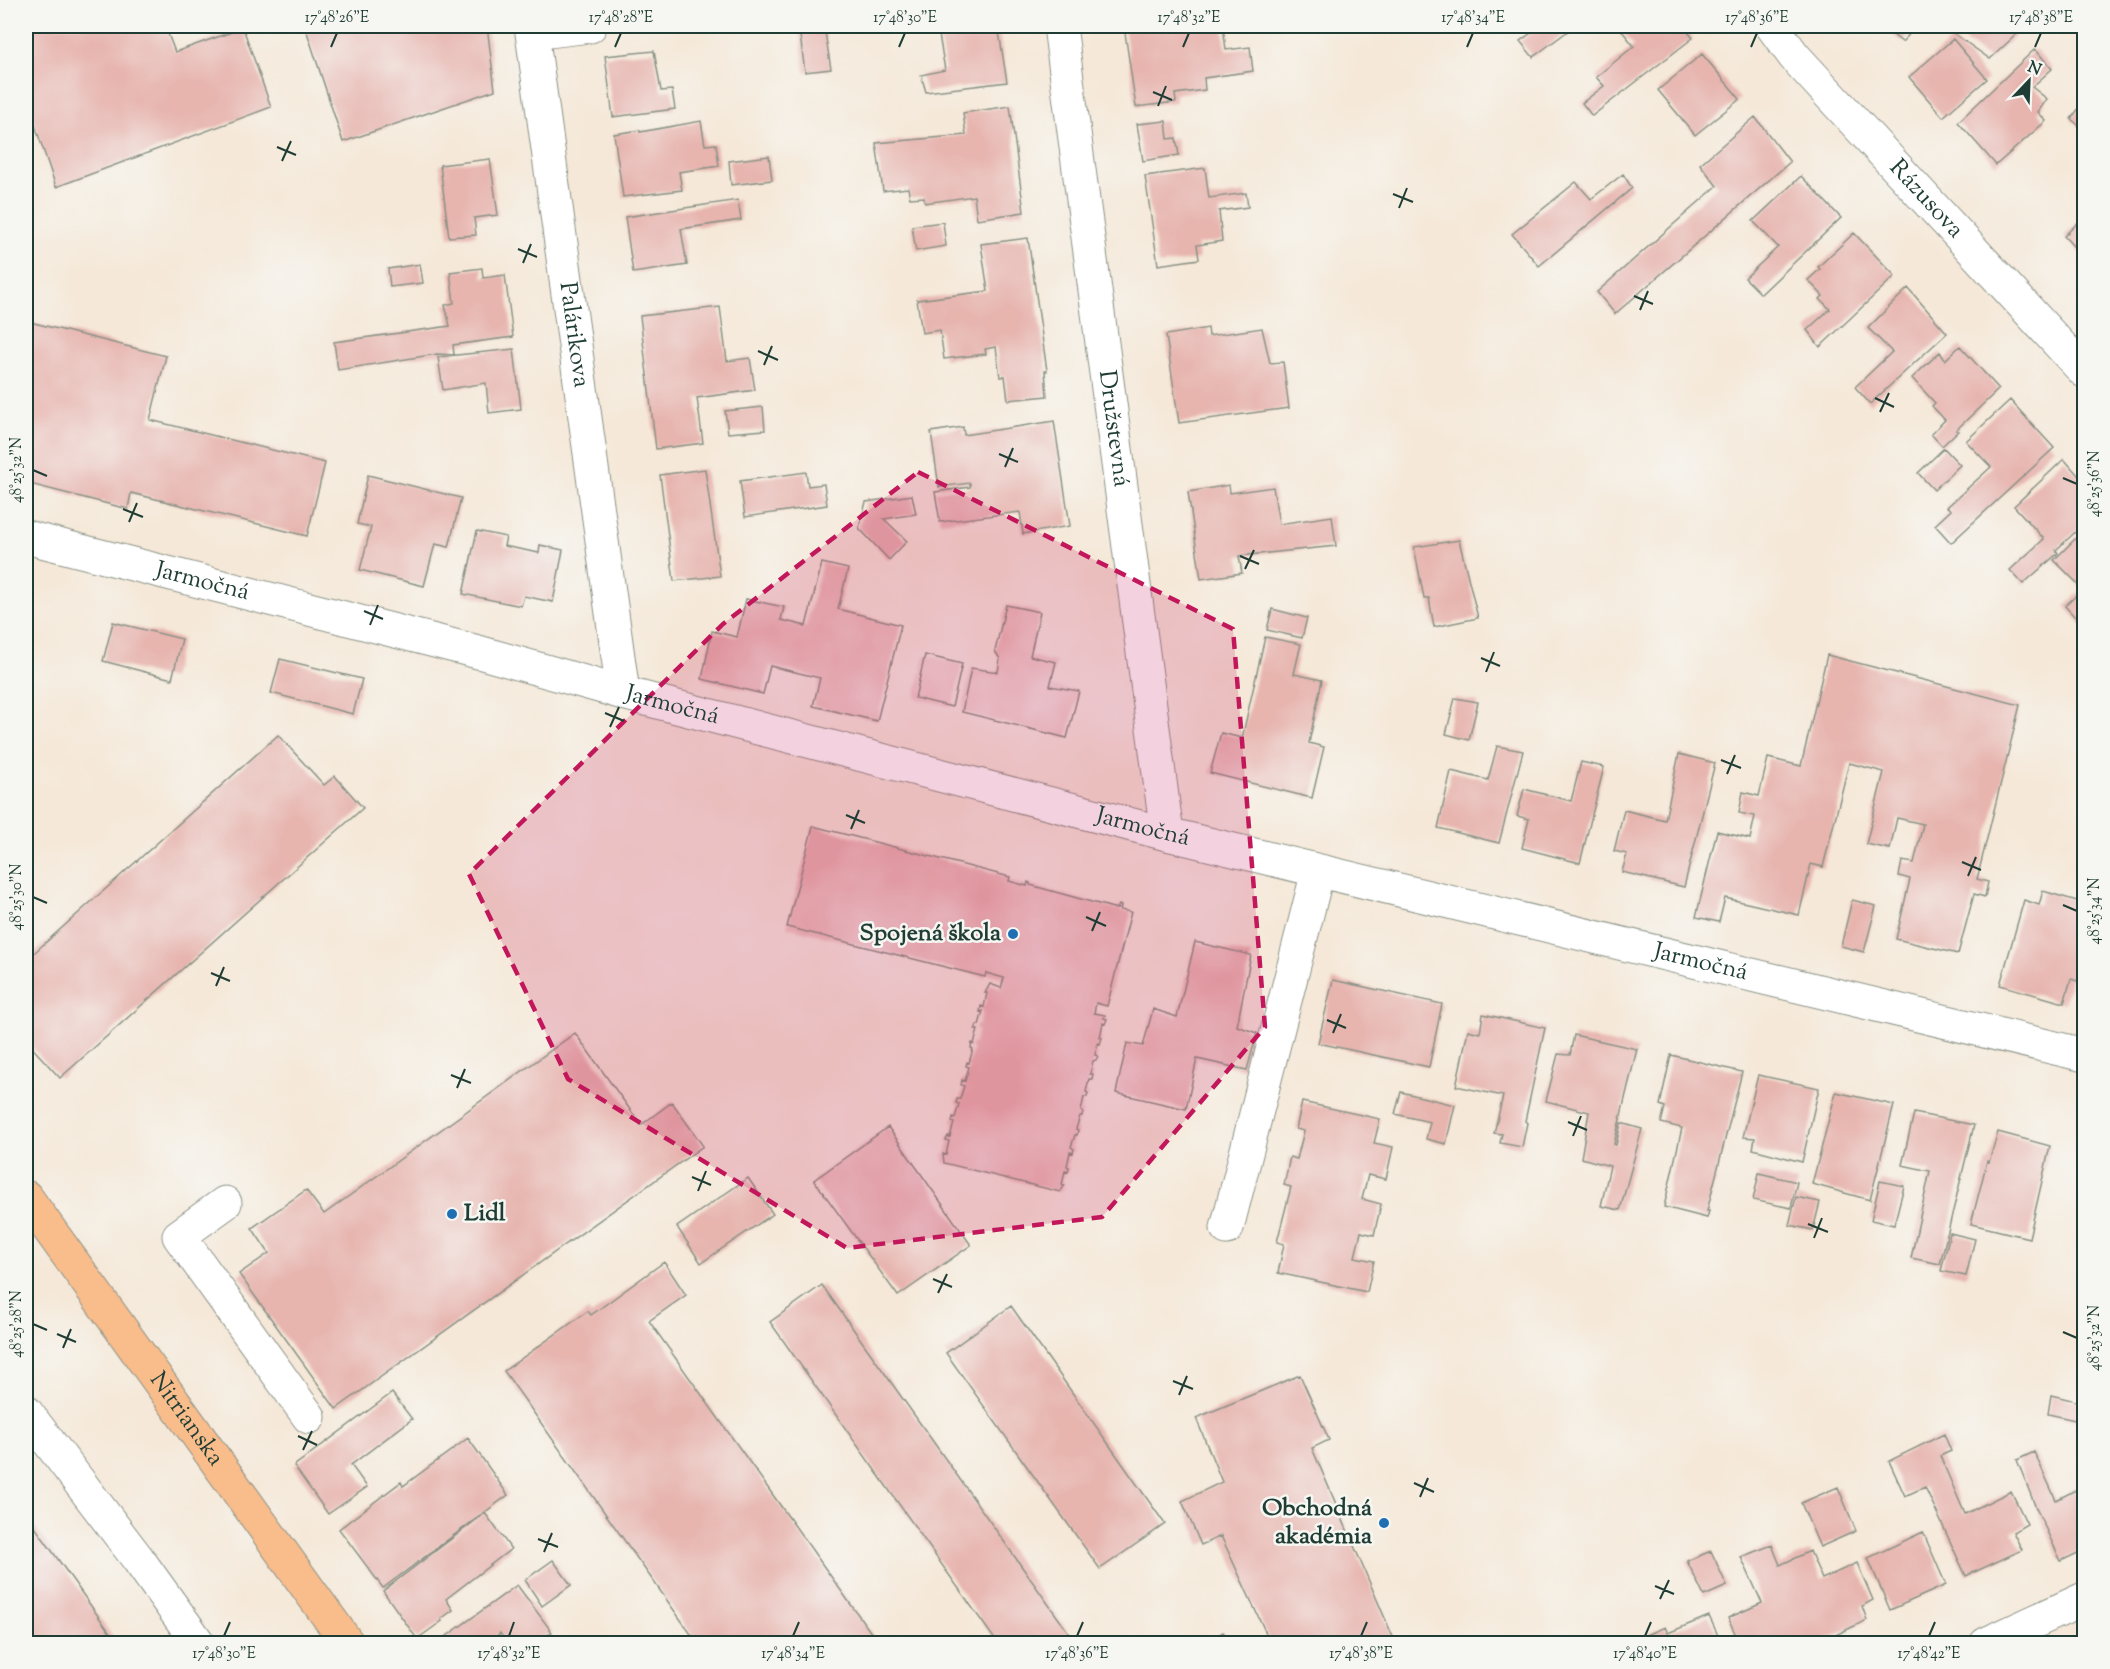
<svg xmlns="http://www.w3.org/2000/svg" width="2110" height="1669" font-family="'Sorts Mill Goudy',serif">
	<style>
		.building { fill: #e7b4ae }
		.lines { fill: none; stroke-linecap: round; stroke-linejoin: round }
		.minor-casing { stroke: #8a9286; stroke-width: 35 }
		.major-casing { stroke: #8a9286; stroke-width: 35 }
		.minor { stroke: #fff; stroke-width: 33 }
		.major { stroke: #f9bc8b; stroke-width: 33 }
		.marked { fill: #c2185b; fill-opacity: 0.2; stroke: #c2185b; stroke-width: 4.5; stroke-dasharray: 12 8; stroke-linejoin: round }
		.ticks { fill: none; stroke: #1f3d34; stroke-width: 2 }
		.poi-dot { fill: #1f6fb2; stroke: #f6f6f2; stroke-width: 2 }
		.labels { text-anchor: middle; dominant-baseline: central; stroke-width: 5; stroke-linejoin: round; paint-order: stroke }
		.street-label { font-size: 24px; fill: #1f3d34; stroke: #f6f6f2 }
		.poi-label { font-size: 24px; font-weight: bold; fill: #1f3d34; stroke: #f6f6f2; text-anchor: end }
		.neatline { fill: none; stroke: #1f3d34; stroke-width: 2 }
		.ticks-label { font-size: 15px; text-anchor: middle; fill: #1f3d34 }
	</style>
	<rect width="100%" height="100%" fill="#f6f6f2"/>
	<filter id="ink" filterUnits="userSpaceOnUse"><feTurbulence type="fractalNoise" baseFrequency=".0167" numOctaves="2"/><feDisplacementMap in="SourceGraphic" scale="12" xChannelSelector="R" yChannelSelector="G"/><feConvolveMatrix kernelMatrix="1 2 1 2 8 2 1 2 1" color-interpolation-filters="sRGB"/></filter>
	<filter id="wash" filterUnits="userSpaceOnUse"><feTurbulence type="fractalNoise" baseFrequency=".008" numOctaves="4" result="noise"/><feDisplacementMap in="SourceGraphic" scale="24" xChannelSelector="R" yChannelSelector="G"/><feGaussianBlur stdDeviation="1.35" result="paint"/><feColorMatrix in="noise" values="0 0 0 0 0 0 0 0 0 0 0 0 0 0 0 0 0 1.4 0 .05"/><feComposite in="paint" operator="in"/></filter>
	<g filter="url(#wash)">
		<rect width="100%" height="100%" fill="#f5e8d8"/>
		<g id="blocks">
			<path class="building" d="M26 26H165L175 52 243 28 271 107 56 187 26 99Z
				M305 26H487L495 90 343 142Z
				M817 26H824L831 69 805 72 799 28Z
				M956 26H998L1007 82 926 92 921 75 945 70 938 29Z
				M1124 26H1223L1226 50 1250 47 1253 71 1204 78 1205 90 1175 94 1176 102 1136 107Z
				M1541 26H1570L1572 28 1533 57 1520 41Z
				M1618 26H1683L1693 38 1592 116 1582 103 1604 86 1596 77 1634 46Z
				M1882 26H1917L1902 42Z
				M1953 26H2011L2020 31 1990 59 1949 30Z
				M1953 39 1987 79 1943 117 1909 77Z
				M2035 49 2052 69 2032 87 2047 99 2038 112 2046 121 1996 165 1958 122Z
				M654 51 661 91 672 90 675 109 613 117 605 56Z
				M1702 54 1740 99 1695 135 1658 90Z
				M2084 101V130L2071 119Z
				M1010 106 1024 212 977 219 974 196 925 203 924 197 910 198 908 188 883 191 876 143 966 135 963 113Z
				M1755 117 1790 162 1615 314 1597 292 1717 186 1700 164Z
				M701 121 705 145 716 144 719 166 679 172 682 190 623 197 614 134 640 130V132Z
				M1166 121 1168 139 1176 138 1179 155 1143 161 1137 124Z
				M769 156 772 180 731 185 729 161Z
				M490 159 498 215 474 218 476 235 449 237 440 165Z
				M1205 168 1209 198 1246 193 1248 207 1219 211 1222 241 1197 245 1199 259 1158 265 1145 176Z
				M1623 174 1632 188 1539 266 1512 234 1576 182 1591 199Z
				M1801 176 1841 218 1761 294 1745 278 1778 247 1753 221Z
				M738 200 741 220 681 229 687 265 633 273 625 217Z
				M2084 217V258L2064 236Z
				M943 222 946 246 916 251 912 226Z
				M1854 233 1895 276 1820 347 1807 330 1830 309 1820 299 1823 296 1808 280 1820 269 1818 267Z
				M1028 238 1047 371H1045L1047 396 1008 400 1005 376 1000 377 996 347 985 349 986 354 944 359 940 330 922 333 917 300 988 291 981 244Z
				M420 264 423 283 390 287 388 269Z
				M482 268 483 278 505 275 513 337 453 345 454 355 437 354 338 370 334 342 450 326 445 305 454 303 450 272Z
				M1908 288 1947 333 1870 404 1855 387 1892 352 1868 328Z
				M720 307 727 361 750 358 755 390 697 398 703 443 656 449 640 316Z
				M26 321 166 356 150 420 325 463 307 536 131 493 128 509 26 483Z
				M1208 328 1209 336 1262 328 1270 363 1283 362 1289 408 1179 423 1166 335Z
				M1960 346 1999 389 1956 430 1958 431 1942 446 1931 434 1945 420 1932 406 1935 403 1912 378 1940 352 1945 360Z
				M514 349 521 409 489 413 486 383 443 390 438 357Z
				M2010 400 2054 448 1951 543 1935 525 1951 510 1947 507 1991 467 1966 441Z
				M763 407 765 430 728 433 725 411Z
				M1054 421 1070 526 1023 534 1020 512 940 522 935 492 970 487V483L939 487 931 432 963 427 964 435Z
				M1944 448 1960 465 1934 490 1918 473Z
				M2064 459 2084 482V524L2056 550 2058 553 2023 584 2010 570 2044 539 2014 506Z
				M705 469 720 576 674 581 660 475Z
				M806 472 808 486 824 484 827 505 745 517 740 481Z
				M368 475 461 498 449 547 435 544 424 586 360 570 371 527 357 524Z
				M1229 485 1230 493 1273 487 1279 524 1332 516 1336 546 1239 556 1242 573 1201 579 1188 492Z
				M912 495 916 514 884 519 907 541 889 560 859 528 866 502Z
				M2084 530V627L2065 606 2083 589 2054 560Z
				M477 531 506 537 504 546 539 553 540 545 563 550 553 602 524 596 521 606 463 594Z
				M1459 540 1478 618 1434 627 1429 598H1424L1414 547Z
				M822 563 848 569 838 609 901 625 877 721 813 706 820 678 770 666 763 694 702 679 712 631 737 637 746 599 784 607 781 620 806 626Z
				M1006 605 1040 612 1030 656 1056 662 1050 686 1079 691 1067 738 962 712 971 668 998 672 1000 659 995 651Z
				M1272 609 1307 618 1302 638 1267 630Z
				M113 622 182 639 172 679 103 661Z
				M1265 637 1301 644 1294 674 1322 680 1309 743 1324 747 1312 798 1210 773 1221 733 1242 738Z
				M925 655 962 664 952 707 915 698Z
				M1827 655 2020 705 1977 879 1988 882 1985 897 1974 894 1958 954 1896 939 1910 879 1899 876 1902 861 1914 863 1923 824 1897 818 1890 849 1866 844 1884 772 1849 763 1823 867 1811 864 1799 915 1725 898 1719 922 1696 917 1717 831 1750 839 1755 816 1739 813 1743 792 1759 796 1768 758 1801 766Z
				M280 659 362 679 353 714 271 693Z
				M1455 698 1478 702 1469 740 1446 734Z
				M278 735 324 785 335 776 363 808 60 1078 26 1041V960Z
				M1497 746 1523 751 1499 843 1438 828 1451 771 1488 780Z
				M1679 754 1715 763 1684 887 1622 872 1627 854 1614 851 1624 810 1665 820Z
				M1581 762 1604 767 1580 863 1522 848 1529 819 1517 816 1524 789 1571 801Z
				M813 826 1010 877 1009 881 1027 886 1028 882 1030 883V885L1117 909 1119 905 1121 906 1120 910 1131 912 1107 1006 1096 1003 1094 1013 1105 1015 1104 1018 1107 1019 1105 1024 1103 1023 1100 1037 1102 1038 1100 1044 1098 1043 1095 1055 1098 1056 1096 1060 1093 1061 1090 1074H1093L1092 1079H1089L1086 1092 1088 1093 1087 1097H1084L1081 1111 1083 1112 1082 1116H1080L1076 1129 1078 1130 1077 1135H1075L1071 1147 1074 1149 1073 1153 1070 1152 1067 1166 1069 1167 1068 1172 1065 1171 1062 1185H1065L1060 1192 944 1163 943 1154 946 1155 949 1141 946 1140 948 1136 950 1137 954 1123 952 1122 953 1117 955 1118 959 1104 956 1103 957 1099H960L964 1086 961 1085 962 1080 965 1081 969 1067 966 1066 967 1062 969 1063 973 1049 971 1048 972 1043 974 1044 978 1030H975L977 1025H979L983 1011 980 1012 981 1006 984 1007 987 993H985L990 984 1001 988 1004 978 986 973 985 977 787 927Z
				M2043 891 2084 903V983L2071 979 2064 1003 2000 985 2024 900 2039 905Z
				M1852 900 1876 906 1864 952 1841 946Z
				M1195 942 1251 955 1237 1026 1257 1033 1247 1070 1197 1059 1186 1109 1116 1093 1127 1043 1143 1046 1153 1009 1177 1017Z
				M1333 980 1442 1004 1429 1067 1318 1043Z
				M1483 1014 1545 1028 1525 1121 1527 1123 1522 1147 1500 1143 1502 1134 1494 1133 1503 1096 1456 1086 1468 1030 1480 1033Z
				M575 1033 641 1125 672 1102 703 1146 336 1409 239 1274 269 1253 252 1228 306 1190 324 1214Z
				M1574 1035 1637 1049 1614 1144 1616 1145 1621 1123 1642 1129 1620 1210 1601 1206 1610 1166 1581 1158 1589 1112 1546 1101 1558 1054 1570 1055Z
				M1671 1055 1742 1072 1707 1211H1709L1707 1218 1664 1207 1682 1128 1661 1123 1665 1107 1660 1105Z
				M1758 1075 1819 1088 1802 1162 1753 1149 1755 1138 1743 1137Z
				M1401 1092 1455 1105 1446 1144 1426 1139 1430 1122 1395 1114Z
				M1836 1092 1894 1105 1870 1200 1812 1184Z
				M1302 1102 1380 1119 1374 1143 1393 1147 1386 1179 1368 1175 1362 1199 1381 1204 1374 1235 1361 1232 1355 1257 1374 1261 1367 1292 1278 1273 1284 1244 1277 1242 1291 1187 1284 1185 1290 1157 1297 1159 1304 1131 1296 1129Z
				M1914 1113 1974 1125 1940 1264 1911 1258 1930 1171 1902 1165Z
				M888 1127 971 1245 898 1296 814 1180Z
				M1998 1132 2050 1146 2029 1238 1971 1224 1987 1161 1989 1162Z
				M1759 1173 1797 1182 1791 1208 1753 1200Z
				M748 1178 773 1214 701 1263 677 1227Z
				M1880 1181 1904 1186 1894 1225 1871 1220Z
				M1796 1197 1820 1202 1813 1230 1789 1225Z
				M1950 1233 1975 1239 1966 1276 1941 1271Z
				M664 1262 686 1295 649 1321 879 1644H698L504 1371 588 1311 591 1315Z
				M822 1285 1071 1636 1061 1644H998L770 1322Z
				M1011 1306 1165 1524 1100 1569 946 1353Z
				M1300 1375 1329 1440 1312 1448 1396 1644H1271L1221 1536 1201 1545 1182 1501 1222 1482 1196 1418Z
				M392 1393 412 1419 351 1465 367 1487 328 1514 294 1466Z
				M2051 1395 2084 1403V1422L2048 1414Z
				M1944 1434 1951 1451 1940 1456 1965 1514 2011 1491 2027 1524 2013 1532 2022 1550 1966 1576 1925 1487 1905 1496 1889 1461Z
				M468 1438 508 1495 383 1588 339 1529 401 1482 403 1486Z
				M2034 1452 2056 1500 2084 1486V1550L2061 1561 2036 1508 2017 1460Z
				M1838 1487 1856 1531 1820 1547 1801 1503Z
				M485 1513 511 1549 446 1599 453 1610 441 1619 442 1621 417 1639 383 1591Z
				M26 1515 28 1517 118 1644H26Z
				M1923 1532 1946 1585 1890 1610 1868 1558Z
				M1772 1545 1780 1565 1810 1551 1822 1579 1857 1563 1873 1600 1862 1606 1867 1620 1817 1644H1740L1728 1618 1762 1603 1741 1557Z
				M1711 1551 1727 1586 1704 1596 1687 1561Z
				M553 1560 571 1585 542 1606 525 1580Z
				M517 1585 552 1632 536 1644H508L500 1633 487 1644H436Z
				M1709 1616 1722 1644H1645L1642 1637 1665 1627 1668 1633Z
				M1223 1632 1230 1644H1204Z"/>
		</g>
	</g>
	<g filter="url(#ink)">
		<use href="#blocks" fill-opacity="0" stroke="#8a9286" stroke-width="1.5"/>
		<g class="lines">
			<defs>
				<g id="minor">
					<path id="s1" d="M590 26 532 33 623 693"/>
					<path id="s2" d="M1060 26 1167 834"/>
					<path id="s3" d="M1772 26 1794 56 2084 371"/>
					<path id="s4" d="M26 537 482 653 623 693 1167 834 2084 1055"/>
					<path d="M225 1203 179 1236 309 1417"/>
					<path d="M1227 1228 1318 871"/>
					<path d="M26 1412 138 1559 199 1644"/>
					<path d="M1986 1644 2084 1599"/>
				</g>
				<g id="major">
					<path id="s5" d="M26 1197 348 1644"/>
				</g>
			</defs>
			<use href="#minor" class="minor-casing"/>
			<use href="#major" class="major-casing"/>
			<use href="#minor" class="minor"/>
			<use href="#major" class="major"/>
		</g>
	</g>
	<path class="marked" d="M918 472 1233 629 1265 1027 1102 1217 847 1248 568 1079 469 874 723 624Z"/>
	<path class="ticks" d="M331 47 337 33M615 47 621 33M899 47 905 33M1183 47 1189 33M1467 47 1473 33M1751 47 1757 33M2035 47 2041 33M1153 92 1172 100M1158 106 1166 86M277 147 296 155M282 161 291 141M1393 194 1413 202M1399 208 1407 188M518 249 537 257M523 263 531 244M1634 296 1653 304M1640 310 1648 291M758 351 778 360M764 365 772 346M1875 398 1894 407M1880 412 1889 393M999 454 1018 462M1005 467 1013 448M33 470 47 476M2063 478 2077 484M123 509 143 517M129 522 137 503M1240 556 1259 564M1245 569 1254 550M364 611 383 619M370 625 378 605M1481 658 1500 666M1486 672 1494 652M605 713 624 721M610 727 619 707M1721 760 1741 768M1727 774 1735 755M846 815 865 823M851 829 859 810M1962 862 1981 870M1968 876 1976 857M33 897 47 903M2063 905 2077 911M1086 917 1106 926M1092 931 1100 912M211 973 230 981M216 986 224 967M1327 1020 1346 1028M1333 1033 1341 1014M451 1075 471 1083M457 1088 465 1069M1568 1122 1587 1130M1573 1136 1581 1116M692 1177 711 1185M698 1191 706 1171M1808 1224 1828 1232M1814 1238 1822 1218M933 1279 952 1287M938 1293 947 1274M33 1324 47 1330M2063 1332 2077 1338M57 1334 76 1342M63 1348 71 1329M1173 1381 1193 1389M1179 1395 1187 1376M298 1436 317 1445M303 1450 312 1431M1414 1483 1434 1492M1420 1497 1428 1478M538 1539 558 1547M544 1552 552 1533M1655 1586 1674 1594M1660 1599 1669 1580M224 1636 230 1622M509 1636 514 1622M793 1636 799 1622M1077 1636 1083 1622M1361 1636 1367 1622M1645 1636 1651 1622M1929 1636 1935 1622"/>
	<g class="poi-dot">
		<circle cx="1013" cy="934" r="6"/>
		<circle cx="452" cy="1214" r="6"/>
		<circle cx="1384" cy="1523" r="6"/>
	</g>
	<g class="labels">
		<g class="street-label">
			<text stroke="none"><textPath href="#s3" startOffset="232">Rázusova</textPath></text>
			<text stroke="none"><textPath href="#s1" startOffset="363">Palárikova</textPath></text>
			<text stroke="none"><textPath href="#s2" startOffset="406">Družstevná</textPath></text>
			<text stroke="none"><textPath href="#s4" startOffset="182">Jarmočná</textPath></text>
			<text stroke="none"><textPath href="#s4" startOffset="668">Jarmočná</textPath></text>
			<text stroke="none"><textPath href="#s4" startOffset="1154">Jarmočná</textPath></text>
			<text stroke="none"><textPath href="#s4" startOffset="1728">Jarmočná</textPath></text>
			<text stroke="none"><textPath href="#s5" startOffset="274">Nitrianska</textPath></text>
		</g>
		<g class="poi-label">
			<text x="1001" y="934">Spojená škola</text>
			<text x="464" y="1214" text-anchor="start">Lidl</text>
			<text x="1372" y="1509">Obchodná<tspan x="1372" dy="28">akadémia</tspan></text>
		</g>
	</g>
	<rect width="2110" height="1669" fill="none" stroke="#f6f6f2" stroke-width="66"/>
	<g transform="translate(2029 81) rotate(23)" stroke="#f6f6f2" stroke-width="4.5" paint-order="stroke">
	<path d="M0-4.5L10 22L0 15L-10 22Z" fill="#1f3d34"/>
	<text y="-9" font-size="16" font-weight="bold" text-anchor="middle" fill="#1f3d34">N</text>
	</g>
	<rect x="33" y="33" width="2044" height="1603" class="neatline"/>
	<g class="ticks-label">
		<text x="337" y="22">17°48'26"E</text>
		<text x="621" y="22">17°48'28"E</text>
		<text x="905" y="22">17°48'30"E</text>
		<text x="1189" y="22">17°48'32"E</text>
		<text x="1473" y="22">17°48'34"E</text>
		<text x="1757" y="22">17°48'36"E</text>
		<text x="2041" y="22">17°48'38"E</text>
		<text transform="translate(16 470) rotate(-90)" y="5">48°25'32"N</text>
		<text transform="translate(2094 484) rotate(-90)" y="5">48°25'36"N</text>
		<text transform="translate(16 897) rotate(-90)" y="5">48°25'30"N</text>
		<text transform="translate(2094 911) rotate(-90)" y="5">48°25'34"N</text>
		<text transform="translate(16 1324) rotate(-90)" y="5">48°25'28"N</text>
		<text transform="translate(2094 1338) rotate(-90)" y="5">48°25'32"N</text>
		<text x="224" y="1658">17°48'30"E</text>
		<text x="509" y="1658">17°48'32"E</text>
		<text x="793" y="1658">17°48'34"E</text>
		<text x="1077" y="1658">17°48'36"E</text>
		<text x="1361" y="1658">17°48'38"E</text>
		<text x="1645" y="1658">17°48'40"E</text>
		<text x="1929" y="1658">17°48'42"E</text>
	</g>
</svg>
